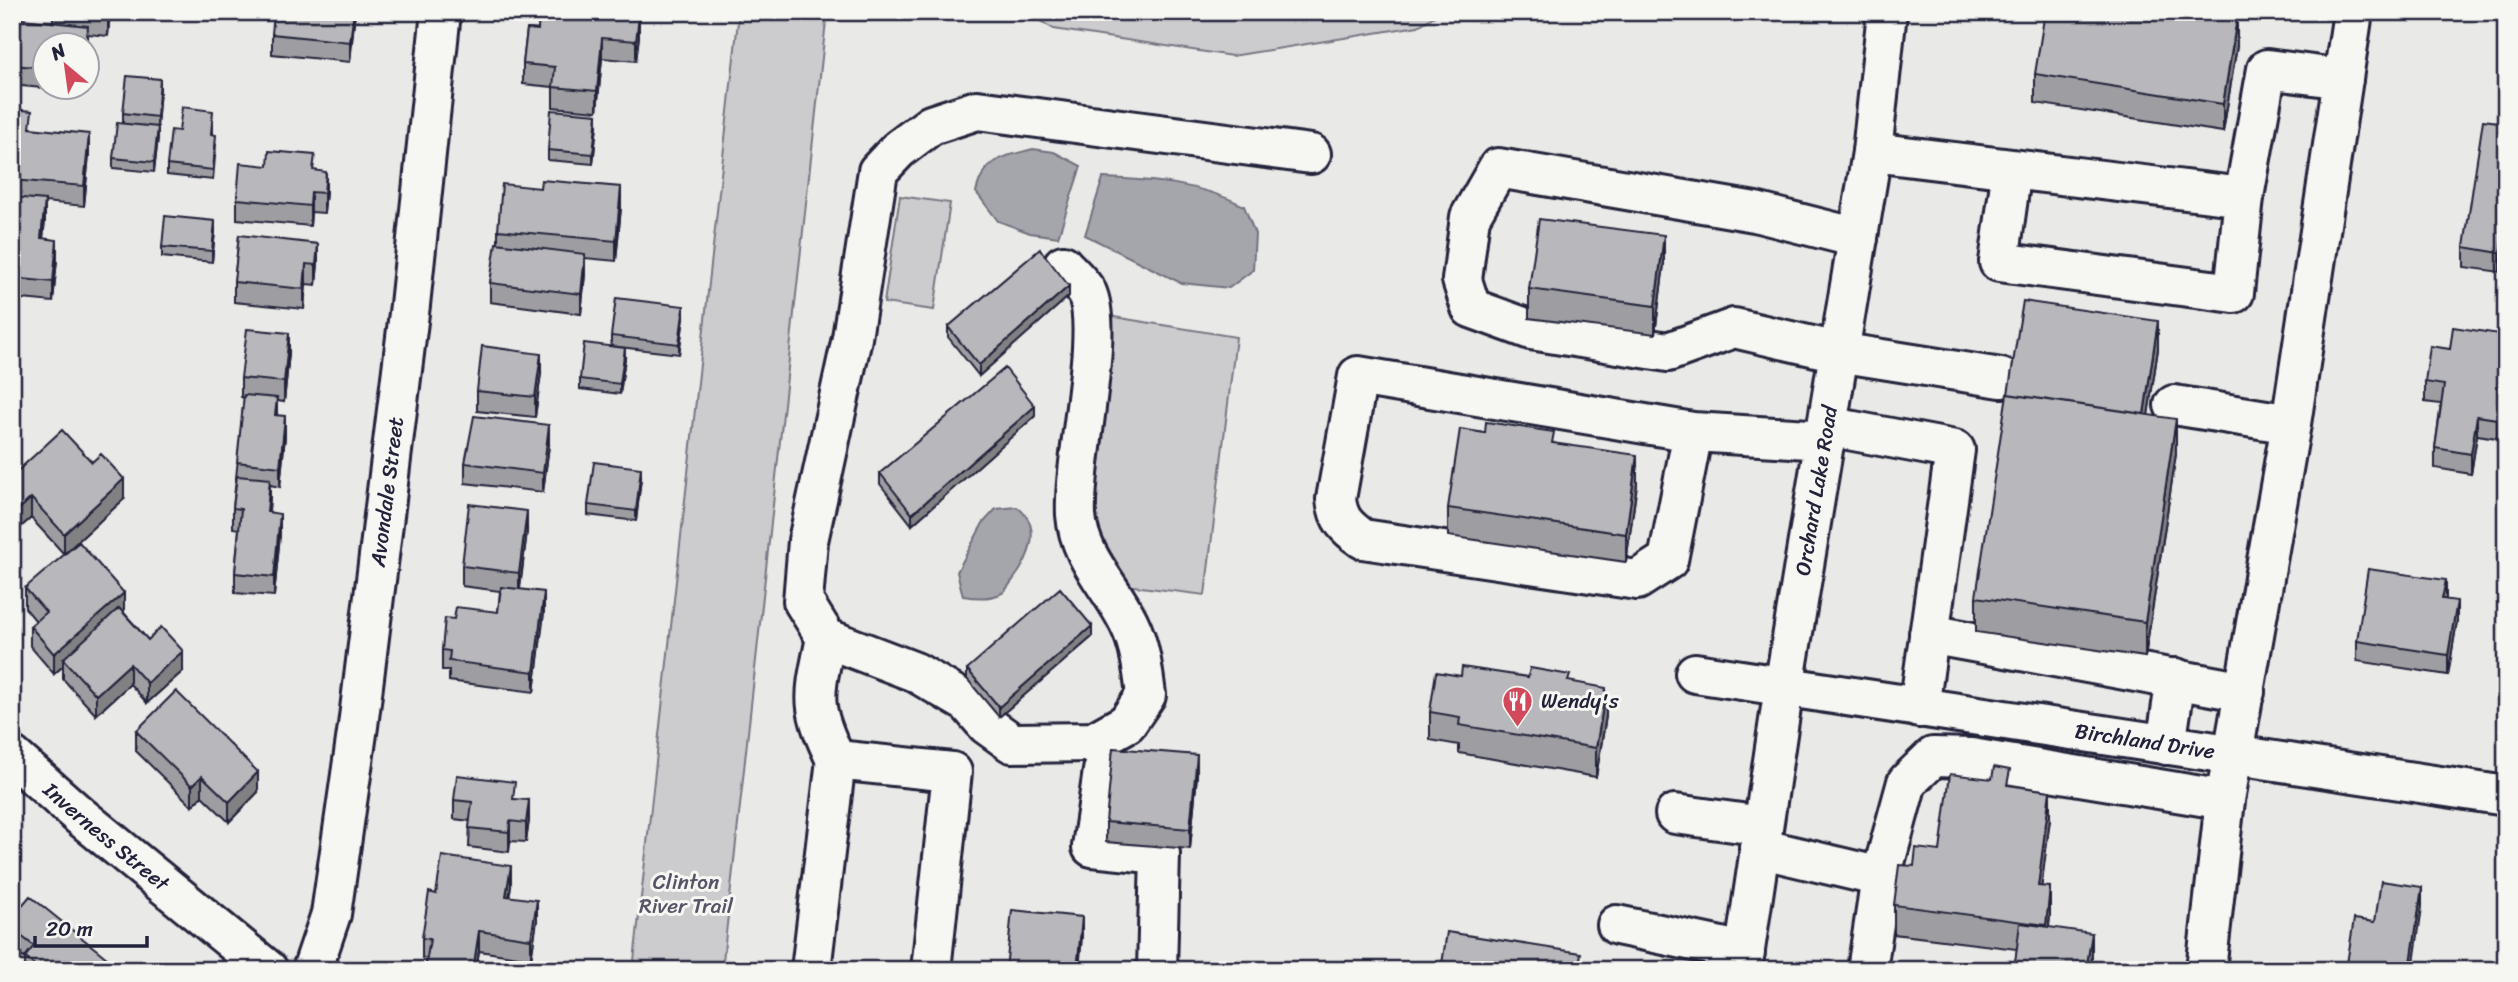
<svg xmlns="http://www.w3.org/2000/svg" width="2518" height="982" font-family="Sriracha,sans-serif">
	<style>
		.green { fill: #ccccce; stroke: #777784; stroke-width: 2 }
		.water { fill: #a5a5ac; stroke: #71717f; stroke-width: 2 }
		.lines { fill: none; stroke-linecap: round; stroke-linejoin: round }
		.minor-casing { stroke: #22223b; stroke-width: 44 }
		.major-casing { stroke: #22223b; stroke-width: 44 }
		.minor { stroke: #f6f6f2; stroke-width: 38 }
		.major { stroke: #f6f6f2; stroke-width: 38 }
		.wall { fill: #9e9ea2; stroke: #22223b; stroke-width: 2 }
		.shaded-wall { fill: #818184; stroke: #22223b; stroke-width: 2 }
		.building { fill: #b8b8bc; stroke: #22223b; stroke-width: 2 }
		.labels { text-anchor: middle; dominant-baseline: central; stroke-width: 6; stroke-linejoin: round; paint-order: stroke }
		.street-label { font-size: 21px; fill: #22223b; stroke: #f6f6f2 }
		.poi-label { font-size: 21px; fill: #22223b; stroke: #f6f6f2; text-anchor: start }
		.park-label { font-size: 21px; fill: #555567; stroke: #f6f6f2 }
	</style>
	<rect width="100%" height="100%" fill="#e9e9e7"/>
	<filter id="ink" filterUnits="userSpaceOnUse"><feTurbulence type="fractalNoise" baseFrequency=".0143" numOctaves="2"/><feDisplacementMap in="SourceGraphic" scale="14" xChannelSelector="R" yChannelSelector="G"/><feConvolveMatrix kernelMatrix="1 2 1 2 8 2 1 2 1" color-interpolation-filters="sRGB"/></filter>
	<g filter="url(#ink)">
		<path class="green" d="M739 12H827L722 970H633Z
			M1025 12H1441L1418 26 1232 56 1054 29Z
			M900 196 950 203 934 310 884 303Z
			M1108 316 1236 337 1205 595 1117 584 1087 538Z"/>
		<path class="water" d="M1033 149 1054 152 1081 166 1058 237 1030 233 998 221 976 192C984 158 1003 157 1033 149Z
			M1103 178C1153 180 1200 183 1244 206L1255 234 1253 270 1229 288 1181 283 1085 235Z
			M1017 507C1043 526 1030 558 1013 580 1010 583 1006 591 1002 593 991 599 975 598 963 596L957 572 983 523 996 509Z"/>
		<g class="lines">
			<defs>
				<g id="minor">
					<path d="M1872 152C1996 168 2120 182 2244 197L2234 293 1999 262 2012 169"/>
					<path d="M2244 197 2267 69 2343 79"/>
					<path d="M1858 238 1755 212 1498 168 1470 217 1462 280 1471 308 1531 330 1668 352 1734 328 1838 352 2001 378"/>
					<path d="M1063 265C1070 273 1082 283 1087 293 1105 332 1073 461 1076 515 1079 557 1112 587 1129 623 1140 645 1143 671 1146 695L1127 723 1093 742 1012 743 987 725 968 703 915 672 826 638 803 601 808 541 852 338 878 171 899 149 931 125 977 110 1311 154"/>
					<path d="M2174 405 2291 424"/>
					<path d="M1827 426 1955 450 1919 708"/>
					<path d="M1693 432 1668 560 1637 580 1363 539C1346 527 1338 519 1336 499L1358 376 1693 432 1826 440"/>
					<path d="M1929 634 2245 692"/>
					<path d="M826 638C814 697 809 704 836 760"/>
					<path id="s1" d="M1695 673 2506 796"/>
					<path d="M2166 745 2176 678"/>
					<path id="s2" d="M12 756 80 816 268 970"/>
					<path d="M1103 771 1092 847 1160 854 1157 970"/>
					<path d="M1675 814 1763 826"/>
					<path d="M1759 848 1881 877"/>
					<path d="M1617 925 1745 952"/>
					<path id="s3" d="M312 970 331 914 358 726 410 305 441 12"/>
					<path d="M811 970 836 760 952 772 931 970"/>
					<path d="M1867 970 1881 877 1907 782 1933 757 1971 758 2225 800"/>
					<path d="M2206 970 2225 800 2291 424 2353 12"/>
				</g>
				<g id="major">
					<path id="s4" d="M1742 970 1784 687 1872 152 1887 12"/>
				</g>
			</defs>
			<use href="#minor" class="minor-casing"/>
			<use href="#major" class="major-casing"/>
			<use href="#minor" class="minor"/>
			<use href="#major" class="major"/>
		</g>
		<path class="wall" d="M53 12H110L108 36 88 34V49V46H46V88H83V92L12 85V18L53 23Z
			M355 12 350 62 272 54V34Z
			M2506 24V75L2501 74V54Z
			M527 29 639 36 636 61 602 58 597 111 553 107V87L523 84V64Z
			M2237 46 2223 132 2035 103V74Z
			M160 89 157 127 158 137 154 172 113 168V158L123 123V113Z
			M12 109 32 129 89 154 84 206 45 202V220L43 238 57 259 53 302 12 298Z
			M213 121 212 134 216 145 213 180 167 175V165L179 131Z
			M2506 123V235L2500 272 2464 267V247Z
			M597 125 593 164 548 160V150Z
			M268 166 315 171 326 191 324 213 311 212 310 226 237 219V199Z
			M621 207 616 261 585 258V274L581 314 490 302V283L498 243V230Z
			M215 231 212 262 162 257V247Z
			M239 235 318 263 316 285 306 284 304 309 234 302V282Z
			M1664 264 1655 334 1529 318V289Z
			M1069 296 979 376 948 337V327Z
			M684 317 679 354 611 346V336Z
			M2506 335V381L2497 438 2477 435 2471 474 2435 468V448L2441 404 2425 402V382L2450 349Z
			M2158 349 2148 415 2176 454 2145 657 1976 632V597Z
			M289 353 284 402 277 401V415L285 436 280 487 270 485 269 512 280 534 274 596 235 593V573L239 529 233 528V508L244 398 241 397V378Z
			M625 358 620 394 580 389V379Z
			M541 373 535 417 477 411V391Z
			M1035 416 912 525 880 484V473Z
			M1554 443 1637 484 1626 562 1448 536V508Z
			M549 445 543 492 465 483V463Z
			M12 476 124 499 64 554 31 518 15 532 12 530Z
			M641 478 636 521 588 515V505Z
			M527 531 520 589 544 612 534 692 449 681V670H442V650L454 619 498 612 500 591 462 586V566Z
			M25 588 124 613 148 640 183 671 147 703 130 684 96 715 63 679V666L54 674 30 646V626L36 621 25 608Z
			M2446 599 2457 621 2448 675 2357 661V641Z
			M1092 637 999 717 967 679V669Z
			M1461 676 1528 677 1570 682 1606 716 1596 777 1459 753V745L1430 740V712Z
			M136 731 258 792 229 822 202 796 192 806 136 751Z
			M1197 775 1190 849 1106 842V822Z
			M2010 786 2050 819 2041 886 2050 915 2049 927 2015 963 2017 949 1894 934V905L1914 866 1940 851Z
			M515 799 529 820 526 842 510 841 509 852 469 847 470 821 454 819V800Z
			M511 886 509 896 537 920 531 959 479 951 476 970H425L427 958H422V938L436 894Z
			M12 917 118 970H25V959L12 949Z"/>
		<path class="shaded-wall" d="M108 12H110L108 36Z
			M354 12H355L350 62V42Z
			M639 16V36L636 61V41Z
			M2237 18V46L2223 132V104Z
			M602 38V58L597 111V91Z
			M160 79V89L157 127V117Z
			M597 114V125L593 164V154Z
			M158 127V137L154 172V162Z
			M89 134V154L84 206V186Z
			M326 172V191L324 213V193Z
			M621 187V207L616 261V241Z
			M311 192V212L310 226V206Z
			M45 200V220L41 258V238Z
			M2506 216V235L2500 272V253Z
			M215 221V231L212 262V251Z
			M1664 235V264L1655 334V306Z
			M57 240V259L53 302V282Z
			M318 244V263L316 285V265Z
			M585 254V274L581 314V294Z
			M306 264V284L304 309V289Z
			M1069 286V296L979 376V365Z
			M684 306V317L679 354V344Z
			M2158 321V349L2143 449V421Z
			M289 333V353L284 402V382Z
			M625 348V358L620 394V384Z
			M541 354V373L535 417V397Z
			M2506 361V381L2497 438V419Z
			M1035 406V416L912 525V514Z
			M285 416V436L280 487V467Z
			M2477 416V435L2471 474V454Z
			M2176 419V454L2145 657V622Z
			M549 425V445L543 492V473Z
			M1637 455V484L1626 562V534Z
			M641 468V478L636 521V511Z
			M124 479V499L64 554V534Z
			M270 479V499L267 532V512Z
			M31 498V518L15 532V513Z
			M527 511V531L519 593V573Z
			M280 514V534L274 596V577Z
			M2446 580V600L2442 599Z
			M544 592V612L534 692V672Z
			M124 593V613L63 659V666L54 674V654Z
			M2457 601V621L2448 675V655Z
			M1092 626V637L999 717V707Z
			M183 651V671L147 703V683Z
			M130 664V684L96 715V695Z
			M1606 688V716L1596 777V748Z
			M1197 755V775L1190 849V829Z
			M258 772V792L229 822V802Z
			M202 776V796L192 806V786Z
			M2050 791V819L2038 914V886Z
			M529 800V820L526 842V823Z
			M510 821V841L509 852V832Z
			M511 866V886L506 915V896Z
			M2050 887V915L2046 953V925Z
			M2422 887V907L2413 970H2410Z
			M537 900V920L531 959V939Z
			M1082 917V937L1079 970H1077Z
			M479 931V951L476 970H473Z
			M2092 933V968L2091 970H2086Z"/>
		<path class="building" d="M64 12H108V17Z
			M274 12H354L350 42 272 34Z
			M539 12H598L639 16 636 41 602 38 597 91 553 87 555 67 523 64 527 29 538 30Z
			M2045 12H2202L2237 18 2223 104 2035 74Z
			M12 18 88 26 86 46H46V68L12 65Z
			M2506 24V55L2501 54Z
			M127 76 160 79 157 117 123 113Z
			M182 107 213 111 211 134 216 135 213 170 167 165 171 130 179 131Z
			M12 109 32 111 30 128 89 134 84 186 12 180Z
			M551 110 597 114 593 154 548 150Z
			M2483 120 2506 123V216L2500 253 2464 247Z
			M117 123 158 127 154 162 113 158Z
			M269 151 315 155 313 170 326 172 324 193 311 192 310 206 237 199 240 163 268 166Z
			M541 180 621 187 616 241 498 230 502 184 540 188Z
			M12 197 45 200 41 238 57 240 53 282 12 278Z
			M165 216 215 221 212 251 162 247Z
			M1539 219 1664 235 1655 306 1529 289Z
			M239 235 318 244 316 265 306 264 304 289 234 282Z
			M496 243 585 254 581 294 490 283Z
			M1040 249 1069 286 979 365 948 327Z
			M616 298 684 306 679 344 611 336Z
			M2023 301 2158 321 2144 414 2008 394Z
			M2453 327 2506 335V361L2497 419 2477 416 2471 454 2435 448 2444 385 2425 382 2430 346 2450 349Z
			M247 329 289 333 284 382 241 378Z
			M584 343 625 348 620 384 580 379Z
			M482 346 541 354 535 397 477 391Z
			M1005 368 1035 406 912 514 880 473Z
			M2007 394 2176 419 2145 622 1976 597Z
			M244 395 277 398 275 415 285 416 280 467 237 462Z
			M474 416 549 425 543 473 465 463Z
			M1486 422 1554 432 1552 443 1637 455 1626 534 1448 508 1460 429 1485 433Z
			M62 430 92 462 101 454 124 479 64 534 31 498 15 513 12 510V476Z
			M594 462 641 468 636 511 588 505Z
			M237 476 270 479 267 512 280 514 274 577 235 573 241 509 233 508Z
			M469 504 527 511 519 573 462 566Z
			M79 542 124 593 54 654 30 626 46 612 25 588Z
			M2368 569 2446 580 2442 599 2457 601 2448 655 2357 641Z
			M501 587 544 592 534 672 449 661 450 651 442 650 445 618 454 619 456 607 498 612Z
			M1060 588 1092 626 999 707 967 669Z
			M119 608 148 640 161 627 183 651 147 683 130 664 96 695 63 659Z
			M1462 667 1528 677 1530 668 1570 675 1568 681 1606 688 1596 748 1459 725 1460 717 1430 712 1436 672 1461 676Z
			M176 691 258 772 229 802 202 776 192 786 136 731Z
			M1113 748 1197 755 1190 829 1106 822Z
			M1994 767 2010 770 2007 785 2050 791 2038 886 2050 887 2046 925 1894 905 1899 865 1914 866 1916 848 1940 851 1950 774 1992 779Z
			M457 775 515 782 513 799 529 800 526 823 510 821 509 832 469 828 472 802 454 800Z
			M442 856 511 866 506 896 537 900 531 939 479 931 473 970H425L430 939 422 938 429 892 436 894Z
			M2381 881 2422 887 2410 970H2346L2354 919 2375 922Z
			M30 896 118 967 115 970H40L25 957 34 946 12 929V917Z
			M1012 910 1082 917 1077 970H1006Z
			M2020 923 2092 933 2086 970H2005L2006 961 2015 963Z
			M1447 932 1581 953 1578 970H1441Z
			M150 962 159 970H144Z"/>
	</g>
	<defs>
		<symbol id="restaurant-pin" viewBox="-11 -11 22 30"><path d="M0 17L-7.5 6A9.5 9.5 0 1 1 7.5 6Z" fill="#d1495b" stroke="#f6f6f2"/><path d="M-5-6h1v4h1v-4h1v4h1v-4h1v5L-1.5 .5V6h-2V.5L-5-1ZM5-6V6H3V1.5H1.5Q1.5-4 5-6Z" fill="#fff"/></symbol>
	</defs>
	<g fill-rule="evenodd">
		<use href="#restaurant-pin" x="1500" y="684" width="35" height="47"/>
	</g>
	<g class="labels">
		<g class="street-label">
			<text stroke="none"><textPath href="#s4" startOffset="485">Orchard Lake Road</textPath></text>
			<text stroke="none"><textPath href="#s3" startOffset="485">Avondale Street</textPath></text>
			<text stroke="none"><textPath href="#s1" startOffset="455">Birchland Drive</textPath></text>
			<text stroke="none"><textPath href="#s2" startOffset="124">Inverness Street</textPath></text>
		</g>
		<g class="poi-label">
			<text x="1541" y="701">Wendy's</text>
		</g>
		<g class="park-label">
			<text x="686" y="882">Clinton<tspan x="686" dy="24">River Trail</tspan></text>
		</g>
	</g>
	<rect width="2518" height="982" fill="none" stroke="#f6f6f2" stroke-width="42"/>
	<rect x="21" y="21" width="2476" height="940" fill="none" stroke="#22223b" stroke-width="2.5" filter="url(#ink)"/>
	<g transform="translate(66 66) rotate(331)"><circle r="33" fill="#f6f6f2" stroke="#a1a1a9" stroke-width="2"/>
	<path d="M0-5L12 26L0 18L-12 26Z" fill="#d1495b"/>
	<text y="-10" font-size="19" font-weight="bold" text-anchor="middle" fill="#22223b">N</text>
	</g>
	<path d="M35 936v10h112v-10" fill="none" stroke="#22223b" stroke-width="3.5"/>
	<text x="46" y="936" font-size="21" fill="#22223b" stroke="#f6f6f2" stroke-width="5" paint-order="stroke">20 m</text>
</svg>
